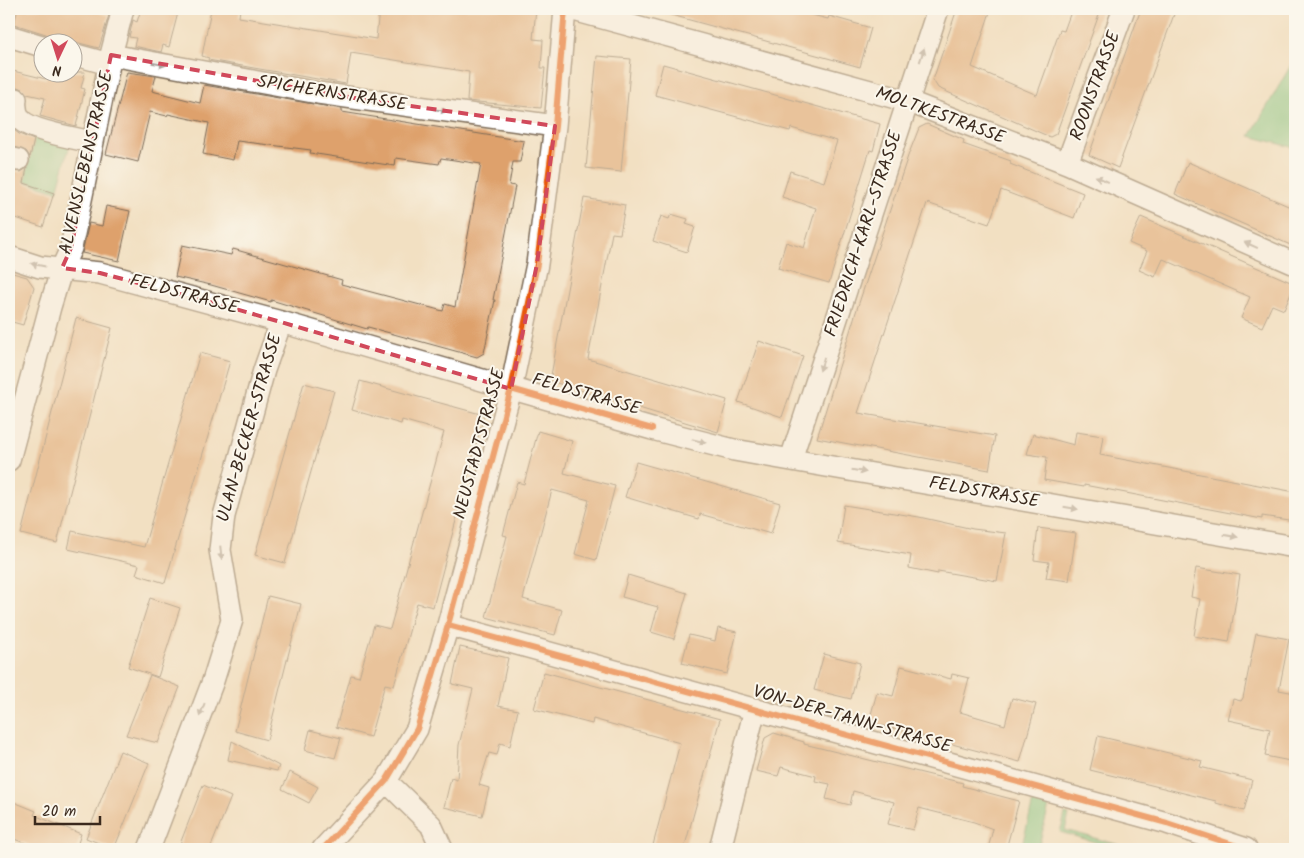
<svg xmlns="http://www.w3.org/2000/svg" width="1304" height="858" font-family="Kalam,sans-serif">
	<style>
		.green { fill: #7cc785; stroke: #5c7852 }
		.building { fill: #dea16c }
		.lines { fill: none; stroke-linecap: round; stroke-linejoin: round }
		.minor-casing { stroke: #7b6a57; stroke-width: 24 }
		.minor { stroke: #fff; stroke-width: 21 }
		.cycleway-casing { stroke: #fbf7ec; stroke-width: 9 }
		.cycleway { stroke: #e8590c; stroke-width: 6 }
		.oneway { fill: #a79f9a }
		.marked { fill: none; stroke: #d1495b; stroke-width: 4; stroke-dasharray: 10 6; stroke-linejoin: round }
		.labels { text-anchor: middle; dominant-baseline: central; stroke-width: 4; stroke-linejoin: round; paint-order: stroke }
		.street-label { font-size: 18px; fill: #3b2a1e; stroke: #fbf7ec }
	</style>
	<rect width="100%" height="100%" fill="#fbf7ec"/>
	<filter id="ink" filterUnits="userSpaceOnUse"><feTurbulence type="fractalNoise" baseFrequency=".02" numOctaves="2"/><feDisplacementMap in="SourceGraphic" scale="10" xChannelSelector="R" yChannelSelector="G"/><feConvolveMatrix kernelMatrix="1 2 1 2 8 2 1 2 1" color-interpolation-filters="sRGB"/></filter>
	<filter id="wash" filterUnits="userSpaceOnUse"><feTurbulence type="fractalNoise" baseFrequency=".0096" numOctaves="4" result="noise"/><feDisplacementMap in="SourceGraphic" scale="20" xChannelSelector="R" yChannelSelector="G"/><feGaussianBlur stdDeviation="1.12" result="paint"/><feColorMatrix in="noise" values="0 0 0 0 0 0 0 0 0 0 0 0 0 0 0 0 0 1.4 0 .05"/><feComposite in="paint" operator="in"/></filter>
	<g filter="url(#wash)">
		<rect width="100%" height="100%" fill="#f2e0c2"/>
		<path class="green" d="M1295 58V148L1250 136Z
			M36 132 71 141 57 191 24 181Z
			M1034 798 1050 802 1038 849H1021Z
			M1065 814 1069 815 1065 830 1120 845 1119 849 1060 832Z"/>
		<g id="blocks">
			<path class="building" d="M18 9H83L109 15 99 48 75 42H65L52 39 46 34 14 24Z
				M141 9H179L169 47 163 45 161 52 134 46 136 38 129 37 133 20 137 22Z
				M211 9H240L239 17 376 39 379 9H536L533 39 543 40 541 68H545L541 108 467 101 469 72 351 53 346 84 208 60 209 58 202 56Z
				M668 9H788L828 19 829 16 871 28 860 67 668 14Z
				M957 9H991L972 67 1037 95 1060 30 1064 31 1072 9H1101L1056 134 1050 137 938 88 933 80Z
				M1141 9H1176L1118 168 1089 155Z
				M597 56 631 59 621 172 586 168Z
				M663 64 880 124 873 151 870 150 829 283 778 268 786 242 804 248 816 208 782 197 790 171 824 182 837 141 791 128 790 131 655 95Z
				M9 70 46 79 47 72H85L81 88 85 89 76 126 40 116 45 98 27 94 23 89 18 87 9 89Z
				M127 72 156 76 152 91 200 103 204 85 342 109V112L524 141 520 162H513L509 185 515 186 493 300H495L484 353 477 357 368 327 367 329 271 300V302L211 285 175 277 182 245 231 255 233 249 342 280 341 284 443 311 445 304 455 307 481 164 441 158 439 164 396 158 395 166 310 153 311 150 237 141 233 160 203 154 209 123 168 114 167 116 150 112 138 162 106 154Z
				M927 124 964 140 963 144 1011 161 1010 164 1083 193 1074 218 1001 190 989 224 927 203 858 413 995 436 989 470 817 438 856 312 908 156 919 128Z
				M9 126 19 134 34 140 30 157 26 151 9 146Z
				M1188 162 1295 209V247L1175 194Z
				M27 168 24 183 54 193 43 227 16 218 9 217V171L21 172Z
				M584 198 625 205 620 234 612 233 588 359 727 400 718 432 550 381Z
				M106 206 130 211 119 261 82 253 89 223 102 226Z
				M671 214 688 219 686 224 695 227 687 252 653 241 661 216 669 219Z
				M1141 217 1295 284 1284 310 1272 305 1262 327 1241 318 1250 297 1163 259 1155 277 1139 270 1147 251 1129 243Z
				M9 272 27 277 34 287 23 325 9 321Z
				M76 318 112 328 57 543 21 534Z
				M759 341 803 356 782 417 738 402Z
				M200 353 230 361 165 583 136 574 139 565 68 549 72 531 144 547Z
				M360 381 484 415 433 607 417 603 394 686 385 684 370 737 336 727 351 675 359 677 374 625 390 629 444 432 402 420 401 424 352 410Z
				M304 383 334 391 285 563 255 555Z
				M538 431 572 441 564 473 615 486 596 560 575 554 589 500 552 490 523 599 562 610 555 635 486 617 507 536 503 535 517 482 524 484Z
				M1076 432 1103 436 1100 455 1295 492V521L1262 516V519L1084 485V487L1044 480 1047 457 1027 454 1033 434 1074 445Z
				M636 462 780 503 771 534 700 514 699 519 625 497Z
				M844 505 919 517 973 529 1006 533 997 581 938 571V574L909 568 911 555 838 543Z
				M1038 528 1076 533 1069 581 1046 578 1049 562 1034 560Z
				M1196 568 1240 575 1229 642 1194 636 1200 599 1191 597Z
				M628 575 687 593 674 639 651 632 658 607 622 597Z
				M268 596 301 604 267 740 235 731Z
				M150 598 180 608 158 677 128 667Z
				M718 628 737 632 727 674 682 663 689 635 715 641Z
				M1256 633 1289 639 1279 690 1295 693V762L1265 756 1270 729 1228 720 1233 699 1241 701 1243 698Z
				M460 647 508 658 498 706 518 710 510 746 500 743 497 755 489 753 479 785 489 788 482 816 444 807 451 778 457 780 459 745 473 689 452 684Z
				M824 654 860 663 851 699 814 690Z
				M901 666 951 679 952 674 969 678 960 712 1005 725 1012 698 1036 704 1020 762 869 722 877 692 893 696Z
				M544 672 720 719 684 849H652L680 743 593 719 592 724 534 709Z
				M150 675 180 687 158 743 126 735Z
				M310 730 341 738 335 758 305 750Z
				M774 733 804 742V744L963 783 962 786 1019 801 1006 849H988L993 829 974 822 919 808 913 830 888 824 894 802 853 791 850 805 826 799 830 784 815 781 816 776 781 767 778 776 756 771 765 738Z
				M1098 736 1202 761 1200 767 1252 780 1244 811 1216 803V801L1090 770Z
				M232 741 279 766 277 771 228 760Z
				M120 751 149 763 114 849 86 838Z
				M290 772 318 787 309 803 282 789Z
				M203 785 231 797 210 849H178Z
				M9 800 36 811 34 815 81 834 76 849H40L9 837Z"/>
		</g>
	</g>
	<g filter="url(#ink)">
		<use href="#blocks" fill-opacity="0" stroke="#7b6a57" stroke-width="1"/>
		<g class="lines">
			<defs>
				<path id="minor" d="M570 9 907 101 1067 163 1295 264
					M9 36 42 46
					M72 54 109 64
					M111 55 318 93 555 126
					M16 99C15 106 16 113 20 119 29 130 77 139 93 142
					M9 158 18 160
					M1067 163 1124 9
					M9 257 40 267 100 273 281 322 652 429 734 450 1295 547
					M791 459 938 9
					M9 460 50 307 62 268 71 248 111 55 123 9
					M448 625 1167 823 1246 849
					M386 781 431 825 442 849
					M149 849 213 681 232 620 220 550 224 516 264 370 281 322
					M323 849 386 781 417 729 448 625 511 389 537 264 555 126 565 9
					M720 849 755 709"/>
			</defs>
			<use href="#minor" class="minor-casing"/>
			<use href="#minor" class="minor"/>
			<defs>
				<path id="cycleway" d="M511 389 652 429
					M448 625 1167 823 1246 849
					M323 849 386 781 417 729 448 625 511 389 537 264 555 126 565 9"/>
			</defs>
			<use href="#cycleway" class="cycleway-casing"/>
			<use href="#cycleway" class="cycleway"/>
		</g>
		<defs><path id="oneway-solid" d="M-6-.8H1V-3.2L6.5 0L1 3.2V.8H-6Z" transform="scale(1.25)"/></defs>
		<g class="oneway">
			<use href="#oneway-solid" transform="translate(922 55) rotate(-72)"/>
			<use href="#oneway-solid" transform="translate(159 64) rotate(10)"/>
			<use href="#oneway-solid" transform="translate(440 110) rotate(8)"/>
			<use href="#oneway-solid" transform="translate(1102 179) rotate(-156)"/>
			<use href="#oneway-solid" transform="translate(1251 245) rotate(-156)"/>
			<use href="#oneway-solid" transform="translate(38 265) rotate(-168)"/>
			<use href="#oneway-solid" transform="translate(822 364) rotate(108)"/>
			<use href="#oneway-solid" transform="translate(699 441) rotate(14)"/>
			<use href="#oneway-solid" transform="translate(859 471) rotate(10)"/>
			<use href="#oneway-solid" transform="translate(1071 508) rotate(10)"/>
			<use href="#oneway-solid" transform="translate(1231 536) rotate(10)"/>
			<use href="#oneway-solid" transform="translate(221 553) rotate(84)"/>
			<use href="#oneway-solid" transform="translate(202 710) rotate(111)"/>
		</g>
	</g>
	<path d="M0 0H1304V858H0ZM111 55 360 99 555 126 537 264 511 389 229 307 100 273 62 268 71 248Z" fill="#f2e0c2" fill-opacity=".55" fill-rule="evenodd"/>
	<path class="marked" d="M111 55 360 99 555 126 537 264 511 389 229 307 100 273 62 268 71 248Z"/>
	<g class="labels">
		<g class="street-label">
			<text transform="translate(1096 86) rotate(-70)">ROONSTRASSE</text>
			<text transform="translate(332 94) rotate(9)">SPICHERNSTRASSE</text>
			<text transform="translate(940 116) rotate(20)">MOLTKESTRASSE</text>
			<text transform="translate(87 163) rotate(-77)">ALVENSLEBENSTRASSE</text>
			<text transform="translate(864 234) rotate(-72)">FRIEDRICH-KARL-STRASSE</text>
			<text transform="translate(184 295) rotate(15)">FELDSTRASSE</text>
			<text transform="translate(586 395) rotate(16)">FELDSTRASSE</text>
			<text transform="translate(250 428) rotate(-74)">ULAN-BECKER-STRASSE</text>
			<text transform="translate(480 444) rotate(-75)">NEUSTADTSTRASSE</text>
			<text transform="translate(984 493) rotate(10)">FELDSTRASSE</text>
			<text transform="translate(852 720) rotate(16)">VON-DER-TANN-STRASSE</text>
		</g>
	</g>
	<rect width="1304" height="858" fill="none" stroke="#fbf7ec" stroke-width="30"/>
	<g transform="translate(58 58) rotate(184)"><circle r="24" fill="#fbf7ec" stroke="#aea59a"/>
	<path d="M0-4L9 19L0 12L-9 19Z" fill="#d1495b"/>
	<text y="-8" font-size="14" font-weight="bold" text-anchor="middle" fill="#3b2a1e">N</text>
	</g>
	<path d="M35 816v8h65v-8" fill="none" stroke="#3b2a1e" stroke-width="2.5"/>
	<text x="42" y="816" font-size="15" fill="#3b2a1e" stroke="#fbf7ec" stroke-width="4" paint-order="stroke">20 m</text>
</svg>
